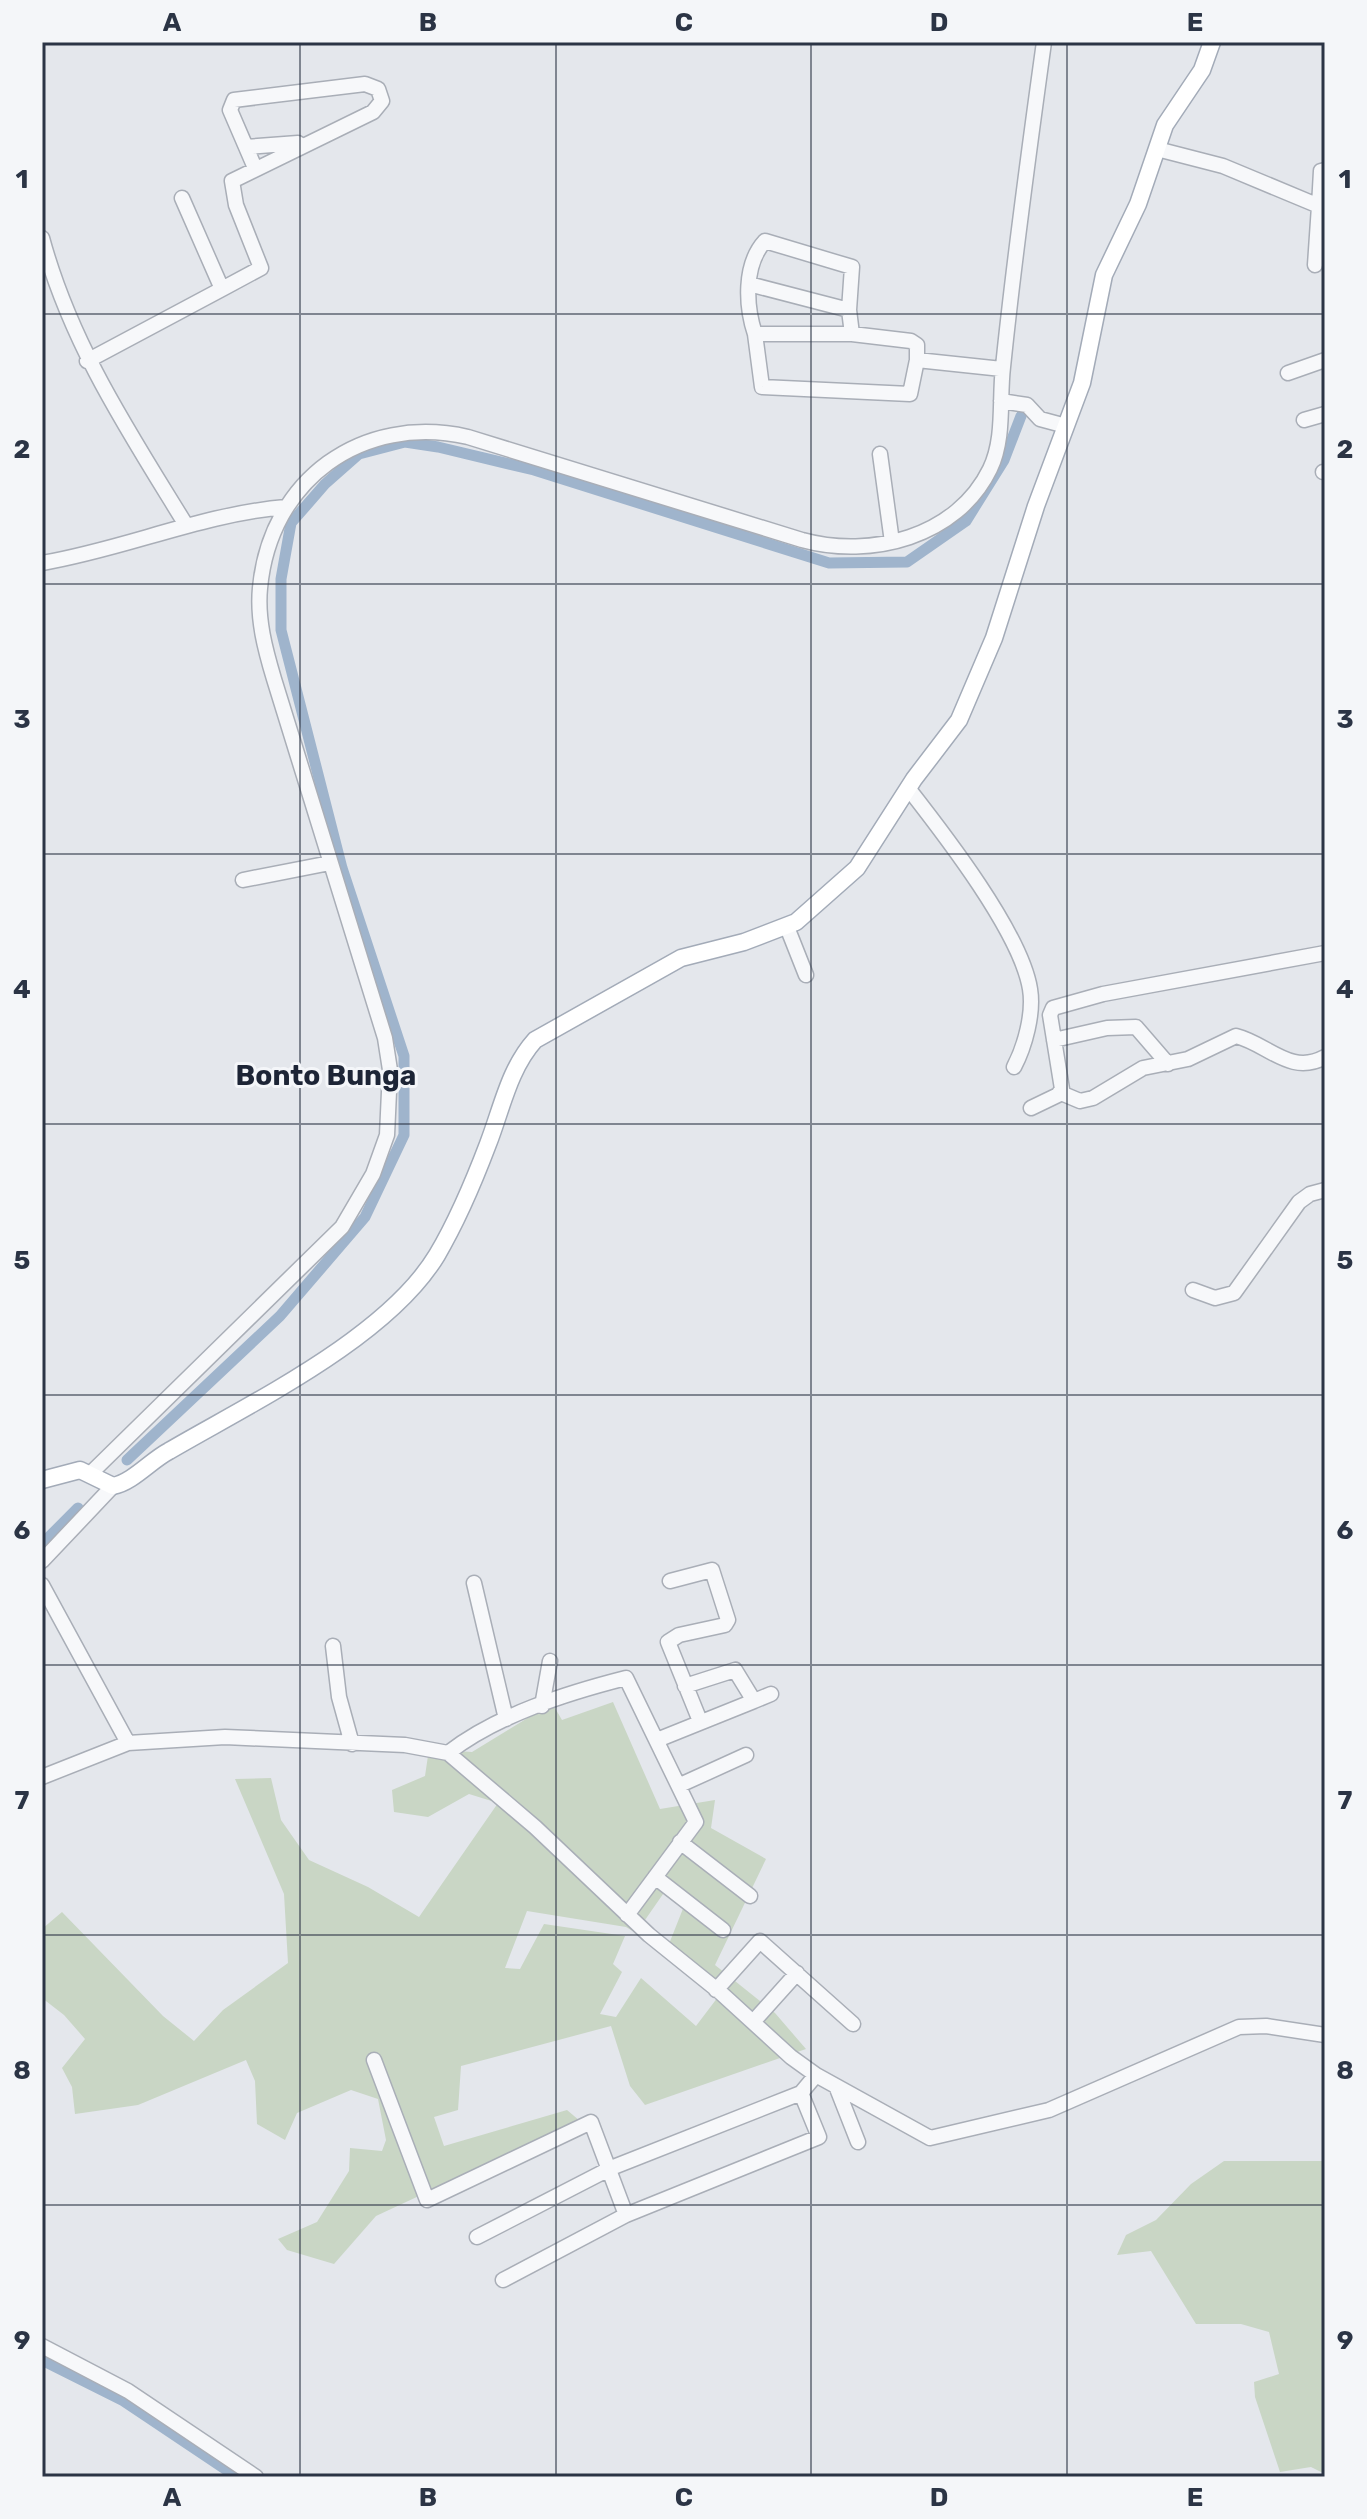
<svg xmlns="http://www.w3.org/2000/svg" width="1367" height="2519" font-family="Rubik,sans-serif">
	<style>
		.green { fill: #c9d6c5; fill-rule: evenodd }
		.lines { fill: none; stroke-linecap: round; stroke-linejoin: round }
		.canal { stroke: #9fb4cc; stroke-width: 11 }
		.minor-casing { stroke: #a9aeb7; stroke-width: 17 }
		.major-casing { stroke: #a3abb8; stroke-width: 19 }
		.minor { stroke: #f7f8fa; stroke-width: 14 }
		.major { stroke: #fff; stroke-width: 16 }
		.grid { fill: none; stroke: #2b3445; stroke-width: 2; stroke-opacity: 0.55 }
		.labels { text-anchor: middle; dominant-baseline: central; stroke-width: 6; stroke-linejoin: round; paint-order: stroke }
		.quarter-label { font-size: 28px; font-weight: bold; fill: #1d2536; stroke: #f4f6f9 }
		.neatline { fill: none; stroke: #2b3445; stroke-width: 3 }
		.grid-label { font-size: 26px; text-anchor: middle; font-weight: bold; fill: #2b3445 }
	</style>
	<rect width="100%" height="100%" fill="#e4e7ec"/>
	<path class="green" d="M613 1702 660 1809 715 1800 711 1828 766 1859 715 1965 775 2013 806 2049 645 2105 630 2086 611 2026 461 2066 458 2110 434 2117 444 2146 567 2110 580 2121 376 2216 334 2264 287 2250 278 2239 317 2222 349 2171 350 2148 382 2151 386 2140 378 2099 351 2090 297 2113 285 2140 257 2124 255 2081 246 2060 138 2105 75 2114 72 2087 62 2068 85 2039 64 2015 42 1998V1929L62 1912 163 2016 194 2041 223 2010 288 1963 284 1894 235 1779 271 1778 281 1820 309 1860 368 1887 419 1917 498 1803 469 1794 428 1817 394 1812 392 1790 425 1776 429 1749 472 1752 552 1703 562 1720ZM670 1884 688 1896 667 1949 721 1993 696 2026 641 1978 616 2017 600 2014 622 1972 613 1964 625 1936 544 1924 520 1969 505 1968 527 1911 626 1927 636 1933Z
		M1224 2161H1325V2474L1311 2467 1280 2472 1255 2397 1254 2382 1279 2374 1269 2332 1241 2324H1196L1151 2251 1117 2255 1126 2235 1156 2220 1191 2184Z"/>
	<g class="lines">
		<path class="canal" d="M127 1460 280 1316 365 1217 404 1135V1056L342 868 281 630V579L291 523 325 484 359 454 405 442 438 447 534 470 829 563 907 562 966 521 1004 460 1021 416
			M42 1544 78 1508
			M42 2360 122 2400 237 2477"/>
		<defs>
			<path id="minor" d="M246 147 298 143
				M1157 149 1223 166 1319 206 1315 265
				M1319 206 1321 171 1325 170
				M42 238C71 345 129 432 186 525
				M749 284 849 310
				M222 289 261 268 236 205 232 181 373 112 382 101 378 89 365 84 234 100 230 110 255 168
				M755 334C746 307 743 265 765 241L852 267 849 310 852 334
				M917 360V345L911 341 852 334H755L762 387 910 394 917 360 1002 369
				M87 361 222 289 182 198
				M1288 373 1325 360
				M1001 401 1027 405 1040 419 1066 426
				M1304 420 1325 414
				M880 454 892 542
				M1323 472H1325
				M42 563C125 549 202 514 286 507
				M908 788C944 834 1021 933 1030 989 1034 1013 1025 1046 1014 1067
				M243 880 330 863
				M787 927 806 975
				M1054 1040 1107 1028 1136 1027 1168 1064
				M1061 1093 1080 1101 1093 1098 1143 1068 1188 1059 1236 1036C1268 1044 1290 1076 1325 1057
				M1031 1108 1058 1095 1062 1089 1050 1015 1053 1008 1103 994 1325 953
				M1193 1290 1215 1298 1234 1293 1299 1202 1310 1194 1325 1190
				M90 1474 342 1227 373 1174 387 1135 390 1070 385 1038 274 679C265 649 257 619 260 588 270 480 362 413 468 437L802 540C871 559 957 537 990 469 1005 438 999 400 1003 367 1014 259 1029 150 1044 42
				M42 1561 113 1486
				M670 1581 712 1570 728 1620 725 1625 679 1635 668 1642 700 1721
				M474 1583 506 1719
				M42 1585 128 1743
				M333 1646 339 1697 352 1744
				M754 1701 771 1694
				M542 1706 550 1661
				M657 1740 754 1701 735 1670 685 1686
				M448 1753C497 1715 567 1693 626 1678L696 1822 627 1915
				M42 1777 128 1743 225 1737 405 1745 448 1753 535 1827 649 1935 721 1993 791 2057 816 2075 930 2138 1049 2110 1239 2027 1266 2026 1325 2035
				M680 1785 746 1755
				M680 1842 750 1896
				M655 1877 723 1930
				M716 1990 760 1941 853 2024
				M753 2022 797 1973
				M374 2060 427 2200 591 2122 626 2215
				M836 2086 858 2142
				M477 2237 611 2168 801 2093 816 2075
				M503 2280 626 2215 819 2137 801 2093
				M42 2346 128 2391 256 2477"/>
			<path id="major" d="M42 1480 80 1470 113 1486C133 1482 150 1461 169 1451 251 1403 387 1338 437 1255 457 1221 474 1181 488 1144 502 1108 509 1069 535 1040L681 958 744 942 796 922 857 868 914 779 959 720 994 638 1036 506 1082 383 1104 275 1138 204 1165 125 1202 70 1212 42"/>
		</defs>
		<use href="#minor" class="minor-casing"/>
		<use href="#major" class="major-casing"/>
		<use href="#minor" class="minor"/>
		<use href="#major" class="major"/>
	</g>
	<path class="grid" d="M300 42V2477M556 42V2477M811 42V2477M1067 42V2477M42 314H1325M42 584H1325M42 854H1325M42 1124H1325M42 1395H1325M42 1665H1325M42 1935H1325M42 2205H1325"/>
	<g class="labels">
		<g class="quarter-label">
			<text x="326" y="1075">Bonto Bunga</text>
		</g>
	</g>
	<rect width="1367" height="2519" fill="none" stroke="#f4f6f9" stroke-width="88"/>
	<rect x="44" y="44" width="1279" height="2431" class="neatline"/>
	<g class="grid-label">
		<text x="172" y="31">A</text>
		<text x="428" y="31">B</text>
		<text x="684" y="31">C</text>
		<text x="939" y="31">D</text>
		<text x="1195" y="31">E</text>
		<text x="22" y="188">1</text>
		<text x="1345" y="188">1</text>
		<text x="22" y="458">2</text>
		<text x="1345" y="458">2</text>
		<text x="22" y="728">3</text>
		<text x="1345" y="728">3</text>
		<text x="22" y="998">4</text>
		<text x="1345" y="998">4</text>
		<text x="22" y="1269">5</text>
		<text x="1345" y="1269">5</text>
		<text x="22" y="1539">6</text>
		<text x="1345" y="1539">6</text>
		<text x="22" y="1809">7</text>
		<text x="1345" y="1809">7</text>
		<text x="22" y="2079">8</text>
		<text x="1345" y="2079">8</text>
		<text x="22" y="2349">9</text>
		<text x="1345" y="2349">9</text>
		<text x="172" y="2506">A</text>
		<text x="428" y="2506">B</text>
		<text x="684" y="2506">C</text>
		<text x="939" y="2506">D</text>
		<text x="1195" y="2506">E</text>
	</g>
</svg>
